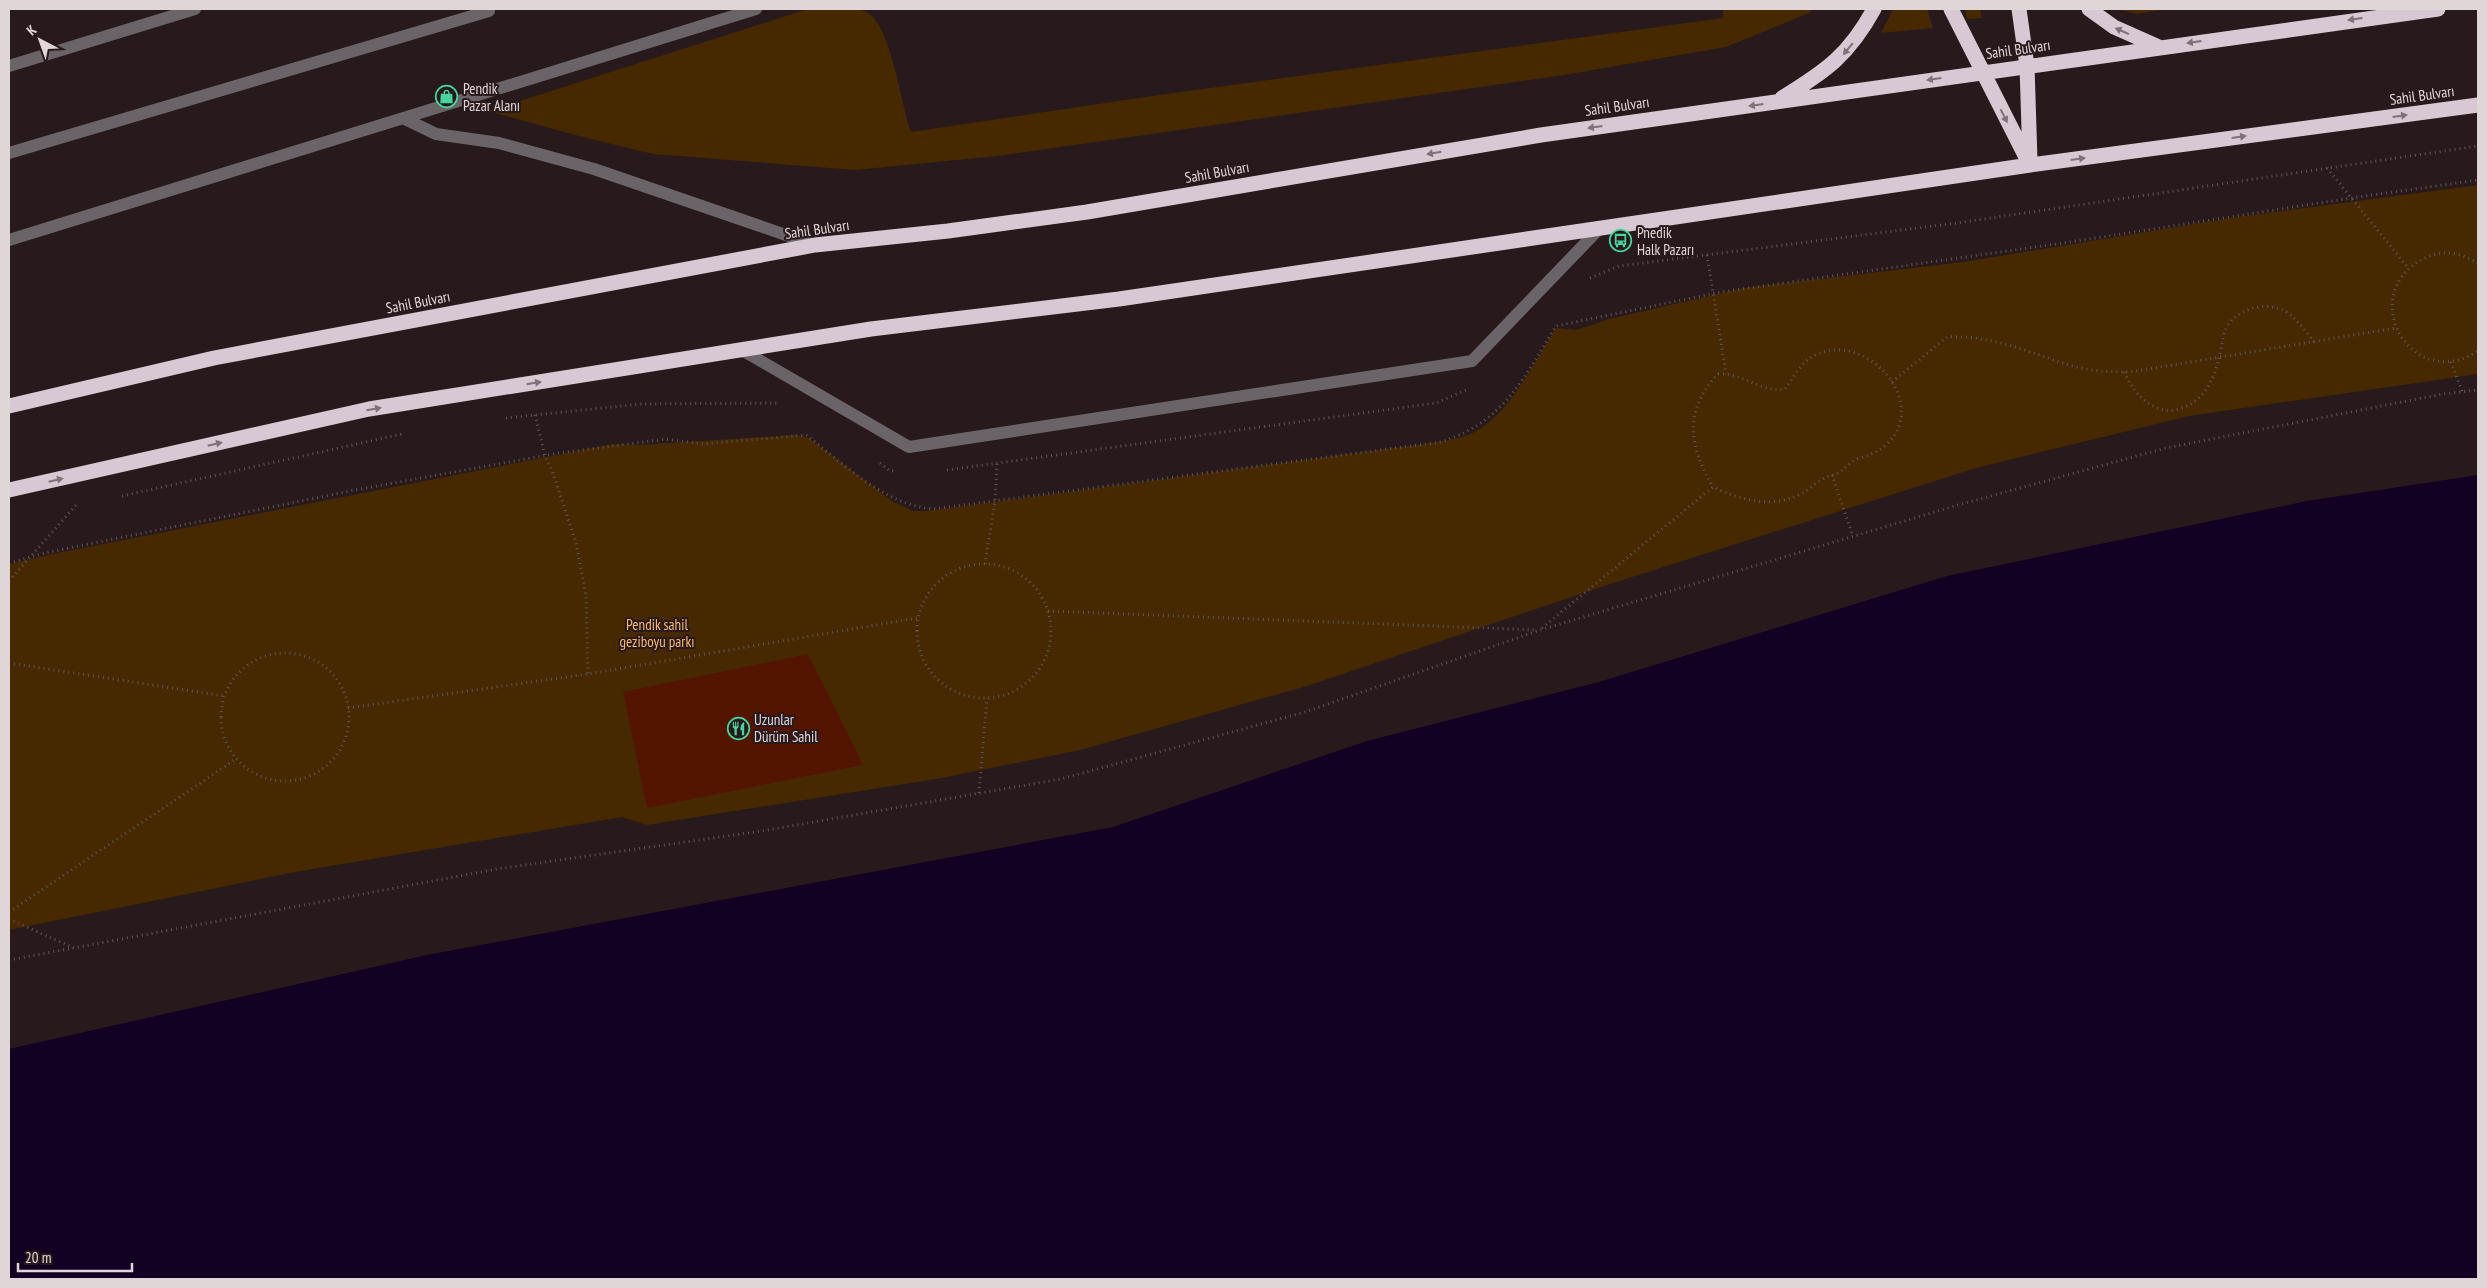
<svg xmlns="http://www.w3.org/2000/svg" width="2487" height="1288" font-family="'PT Sans Narrow',sans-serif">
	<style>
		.green { fill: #462900 }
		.water { fill: #120123 }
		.building { fill: #541500 }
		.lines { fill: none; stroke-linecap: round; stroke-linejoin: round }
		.path { stroke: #625557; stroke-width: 3; stroke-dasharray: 1 4; stroke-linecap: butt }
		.minor { stroke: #6a6468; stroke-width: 12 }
		.highway { stroke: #d7c8d3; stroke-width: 15 }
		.oneway { fill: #807078 }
		.labels { text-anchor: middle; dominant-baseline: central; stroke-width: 4; stroke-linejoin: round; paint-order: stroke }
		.street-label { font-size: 15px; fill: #e0d6d8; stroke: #28191c }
		.poi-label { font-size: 15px; fill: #e0d6d8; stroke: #28191c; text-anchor: start }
		.park-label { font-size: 15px; fill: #fbb96a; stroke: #28191c }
	</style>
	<rect width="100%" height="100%" fill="#28191c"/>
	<path class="green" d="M808 9C826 9 858 3 872 16 891 33 902 106 911 132L1159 95 1723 18V9H1813L1809 13 1726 47 1564 75 997 156 855 170 653 154 575 135 488 111Z
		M1893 9H1927L1933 28 1881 33Z
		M1965 9H1980L1982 18 1967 19Z
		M2118 9H2168L2137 14Z
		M2478 185V374L2189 416 1976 468 1613 583 1307 686 1080 750 942 778 647 825 622 817 295 872 9 930V564L52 554 613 444 636 445 796 435 809 438 892 501 913 511H926L1432 443C1445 441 1458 439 1470 434 1509 417 1533 363 1556 328L1577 330 1609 319 1744 288 1963 262 2237 217Z"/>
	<path class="water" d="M2478 475V1279H9V1049L427 955 1113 827 1367 741 1599 682 1947 576 2307 501Z"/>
	<path class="building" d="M808 654 863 765 647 808 623 692Z"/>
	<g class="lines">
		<path class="path" d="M2327 168 2409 269
			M1707 255 1726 374
			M2478 263C2463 254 2444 249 2427 257 2353 291 2410 395 2478 351
			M1590 278 1619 266 1957 223 2478 146
			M2451 362 2462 391
			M2124 372C2133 390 2143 405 2164 410 2172 412 2181 409 2189 405 2206 396 2215 376 2219 358 2222 347 2222 335 2228 325 2240 308 2264 302 2283 310 2295 316 2307 333 2315 343
			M1892 382 1947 337C1990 335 2026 351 2066 364 2086 371 2109 372 2130 372L2396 328
			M535 415 545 456 553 473 576 543 586 595 588 674
			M506 418 641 404 779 403
			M880 463 890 471H896
			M947 470 1436 403 1466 390
			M1832 475 1853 536
			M122 496 402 434
			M9 563 45 553 355 490 559 453 666 439 703 444 806 435C843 463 883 504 932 509L1441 442C1504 422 1523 379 1556 326L1721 292 2070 242 2351 198 2478 180
			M917 631a67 67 0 1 1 134 0a67 67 0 1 1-134 0Z
			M985 564 995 501 997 463
			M9 581 76 505
			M1048 611 1537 630
			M1542 628 1713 487C1740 500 1773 509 1801 494 1809 490 1815 483 1823 479 1827 476 1832 476 1837 474 1845 469 1850 462 1859 458 1869 455 1877 453 1886 445 1931 404 1868 330 1815 355 1802 361 1793 378 1785 389 1760 393 1742 372 1718 374 1683 411 1689 446 1713 487
			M221 717a64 64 0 1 1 128 0a64 64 0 1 1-128 0Z
			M9 663 224 696
			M348 708 588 674 917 618
			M979 793 987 698
			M9 912 236 759
			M9 919 74 948
			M9 960 497 869 762 831 1061 779 1305 712 1540 630 1958 505 2166 448 2443 394 2478 390"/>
		<path class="minor" d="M9 66 195 9
			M405 119 436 134 499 143 594 169 815 245
			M9 153 489 11 488 9
			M9 240 756 9
			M742 350 909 447 1472 361 1598 230"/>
		<path class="highway" d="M1951 9 2030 165
			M2019 9 2027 66 2030 161
			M2089 9 2114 27 2159 47
			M1782 98C1826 71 1849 55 1874 9
			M9 406 214 358 815 245 948 231 1087 212 1541 135 2438 9
			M9 490 369 409 871 329 1119 299 2030 165 2478 105"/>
	</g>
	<defs><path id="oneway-solid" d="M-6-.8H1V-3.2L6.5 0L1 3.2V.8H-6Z" transform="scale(1.25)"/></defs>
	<g class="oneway">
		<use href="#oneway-solid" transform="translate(2355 19) rotate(172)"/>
		<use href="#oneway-solid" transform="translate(2122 31) rotate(-156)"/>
		<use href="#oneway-solid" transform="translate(2194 42) rotate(172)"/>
		<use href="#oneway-solid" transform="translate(1848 49) rotate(130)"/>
		<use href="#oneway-solid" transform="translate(1934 79) rotate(172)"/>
		<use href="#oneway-solid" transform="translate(1756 105) rotate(172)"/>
		<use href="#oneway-solid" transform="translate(2004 116) rotate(63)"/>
		<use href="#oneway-solid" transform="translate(2400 116) rotate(-8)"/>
		<use href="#oneway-solid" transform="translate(1595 127) rotate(172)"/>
		<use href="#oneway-solid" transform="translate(2239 137) rotate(-8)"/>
		<use href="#oneway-solid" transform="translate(1434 153) rotate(170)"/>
		<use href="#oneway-solid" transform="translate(2078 159) rotate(-8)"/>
		<use href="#oneway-solid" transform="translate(534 383) rotate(-9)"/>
		<use href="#oneway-solid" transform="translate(374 409) rotate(-10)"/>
		<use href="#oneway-solid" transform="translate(215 444) rotate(-13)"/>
		<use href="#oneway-solid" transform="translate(56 480) rotate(-13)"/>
	</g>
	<defs>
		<symbol id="shop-ring" viewBox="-11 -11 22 22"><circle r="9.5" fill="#28191c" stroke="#48d49d" stroke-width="1.5"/><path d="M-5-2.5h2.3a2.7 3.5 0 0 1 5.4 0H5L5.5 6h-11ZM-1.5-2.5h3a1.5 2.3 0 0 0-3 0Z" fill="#48d49d"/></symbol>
		<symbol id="bus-ring" viewBox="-11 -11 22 22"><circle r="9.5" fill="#28191c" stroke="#48d49d" stroke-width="1.5"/><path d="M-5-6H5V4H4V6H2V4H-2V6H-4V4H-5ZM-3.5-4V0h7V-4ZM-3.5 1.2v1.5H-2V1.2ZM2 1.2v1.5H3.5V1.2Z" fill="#48d49d"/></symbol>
		<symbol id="restaurant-ring" viewBox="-11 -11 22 22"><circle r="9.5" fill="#28191c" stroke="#48d49d" stroke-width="1.5"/><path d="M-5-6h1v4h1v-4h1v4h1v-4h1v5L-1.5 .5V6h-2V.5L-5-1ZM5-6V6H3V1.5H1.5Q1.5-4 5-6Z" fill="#48d49d"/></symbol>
	</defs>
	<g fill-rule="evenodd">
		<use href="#shop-ring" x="434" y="84" width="25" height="25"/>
		<use href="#bus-ring" x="1608" y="228" width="25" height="25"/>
		<use href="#restaurant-ring" x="726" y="716" width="25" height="25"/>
	</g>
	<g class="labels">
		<g class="street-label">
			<text transform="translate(2018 49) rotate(-8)">Sahil Bulvarı</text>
			<text transform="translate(2422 95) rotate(-8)">Sahil Bulvarı</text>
			<text transform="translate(1617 106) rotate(-8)">Sahil Bulvarı</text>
			<text transform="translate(1217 172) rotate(-10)">Sahil Bulvarı</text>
			<text transform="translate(817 229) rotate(-8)">Sahil Bulvarı</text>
			<text transform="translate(418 302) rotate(-11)">Sahil Bulvarı</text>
		</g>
		<g class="poi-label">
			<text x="463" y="88">Pendik<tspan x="463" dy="17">Pazar Alanı</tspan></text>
			<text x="1637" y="232">Pnedik<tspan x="1637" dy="17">Halk Pazarı</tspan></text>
			<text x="754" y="719">Uzunlar<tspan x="754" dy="17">Dürüm Sahil</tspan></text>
		</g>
		<g class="park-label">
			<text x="657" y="624">Pendik sahil<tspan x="657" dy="17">geziboyu parkı</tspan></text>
		</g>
	</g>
	<rect width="2487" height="1288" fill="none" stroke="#e0d6d8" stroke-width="20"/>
	<g transform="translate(40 40) rotate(319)" stroke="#28191c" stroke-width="4" paint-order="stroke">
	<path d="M0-4L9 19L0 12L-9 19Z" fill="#e0d6d8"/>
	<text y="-8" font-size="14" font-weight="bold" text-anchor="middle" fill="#e0d6d8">K</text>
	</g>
	<path d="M18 1263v8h114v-8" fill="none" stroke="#e0d6d8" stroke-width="2.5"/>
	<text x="25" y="1263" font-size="15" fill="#e0d6d8" stroke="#28191c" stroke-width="4" paint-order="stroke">20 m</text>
</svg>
